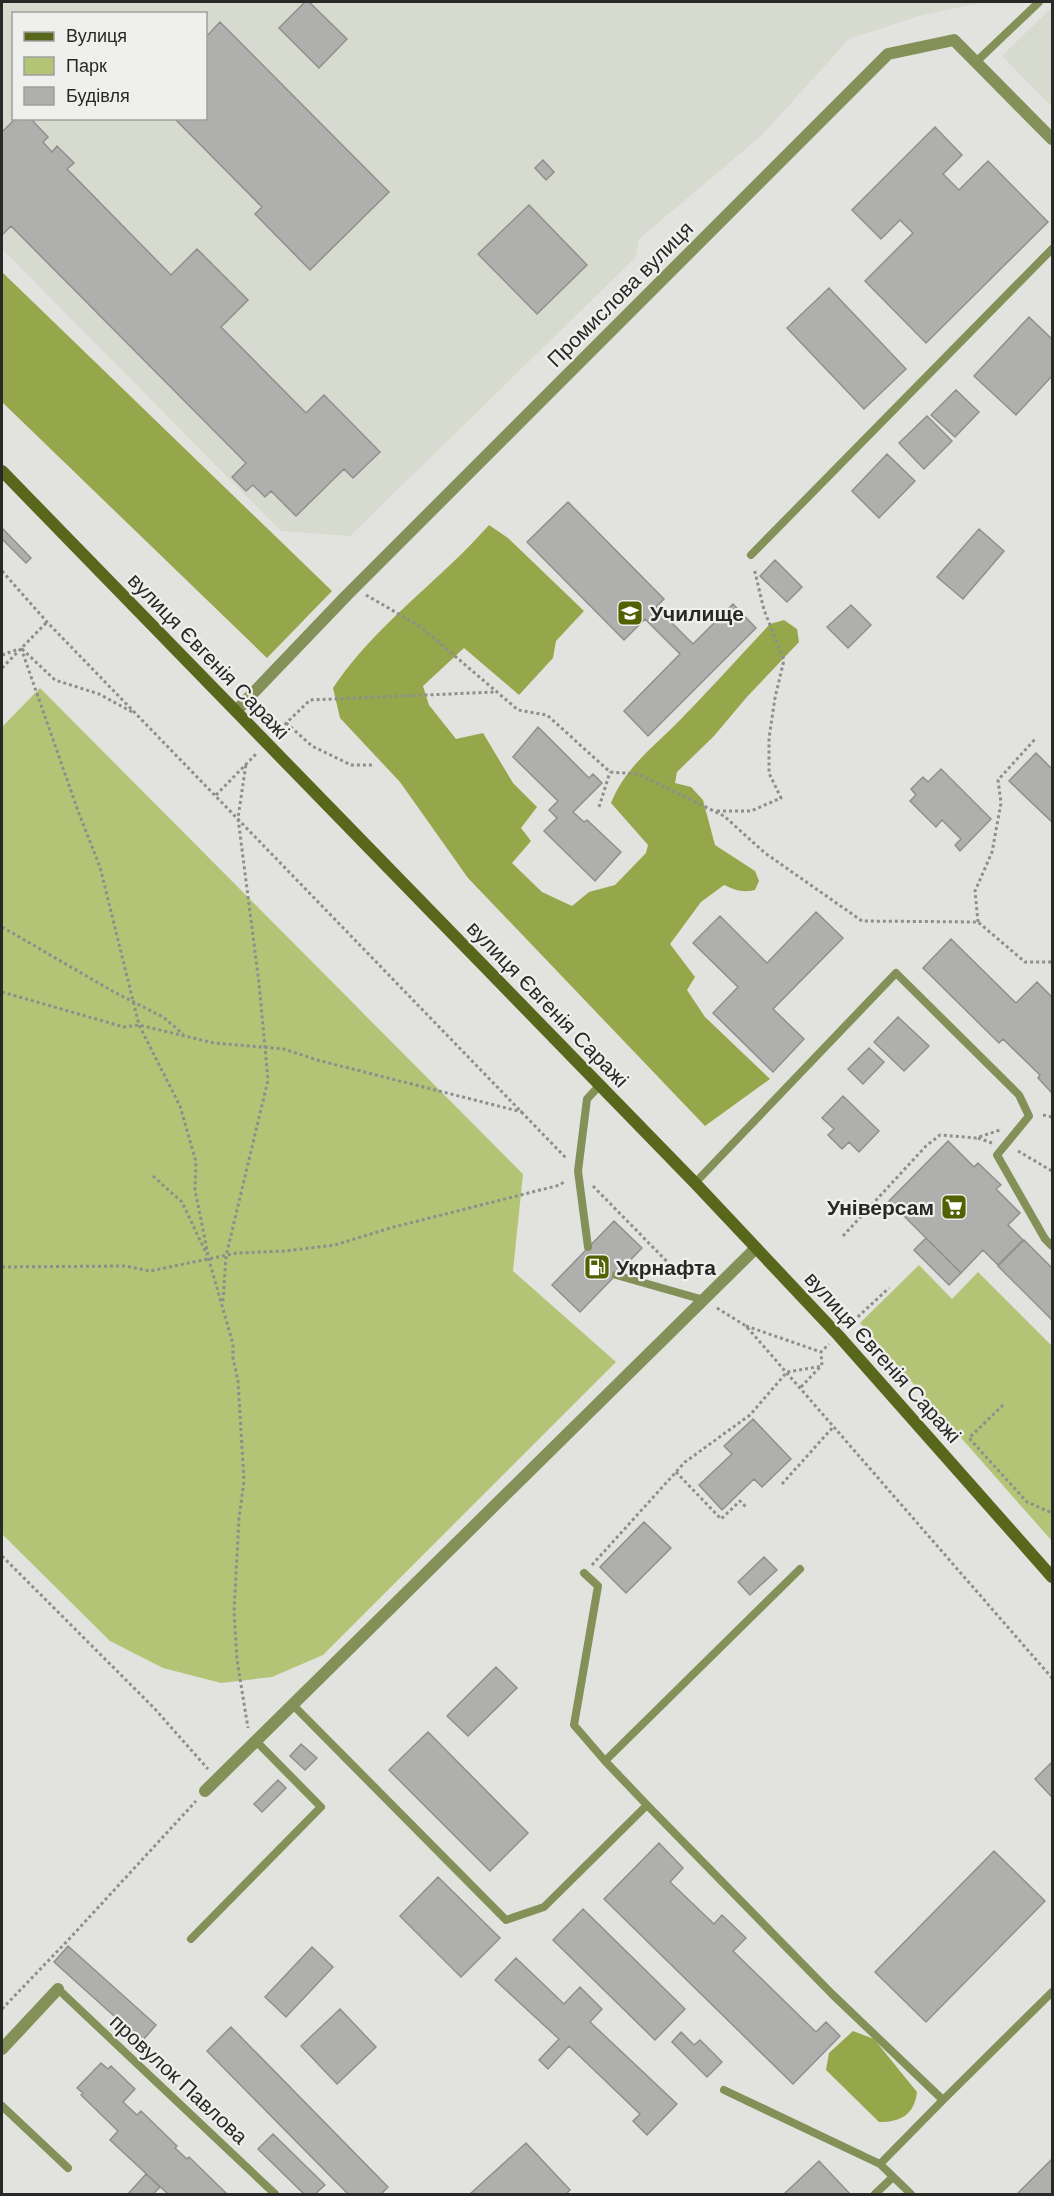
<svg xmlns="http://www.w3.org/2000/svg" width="1054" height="2196" font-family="Arial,sans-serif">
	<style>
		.built { fill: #d7dacf; fill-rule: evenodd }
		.green { fill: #b3c476 }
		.forest { fill: #95a74a }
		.building { fill: #afb0ad; stroke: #8f908d; stroke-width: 1.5 }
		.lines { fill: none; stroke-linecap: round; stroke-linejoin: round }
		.path { stroke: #8e8f8c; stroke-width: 3; stroke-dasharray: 3 3; stroke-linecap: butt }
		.service { stroke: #839057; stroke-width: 8 }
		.minor { stroke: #839057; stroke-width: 12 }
		.secondary { stroke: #59671c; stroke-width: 12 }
		.labels { text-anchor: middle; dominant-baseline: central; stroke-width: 4.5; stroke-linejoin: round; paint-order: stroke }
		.street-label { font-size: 21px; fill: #282827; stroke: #eff0ed }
		.poi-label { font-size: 21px; font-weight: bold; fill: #282827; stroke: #eff0ed; text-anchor: start }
	</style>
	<rect width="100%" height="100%" fill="#e2e3df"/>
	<path class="built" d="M2 2H986L922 15 849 39 761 136 639 239 636 257 350 536 281 531 2 249ZM14 14H206V118H14Z
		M1052 7V107L1002 56Z"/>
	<path class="green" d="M40 688 523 1174 513 1271 616 1362 323 1655 272 1677 221 1683 163 1668 110 1641 2 1534V727Z
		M919 1265 952 1299 978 1272 1052 1346V1541L860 1323Z"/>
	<path class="forest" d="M2 272 332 591 267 658 2 402Z
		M489 525 508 538 584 611 556 641 553 658 519 695 464 648 423 686 429 705 456 739 483 733 513 783 537 807 521 828 531 841 512 863 542 892 572 906 589 892 615 885 646 853 648 845 611 803C625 767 655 746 681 719 711 688 740 656 770 624L784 620 797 629 799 642 746 698 714 736 677 772 675 783 691 787 703 800 715 845 755 871 759 881 755 890C742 893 735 890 724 885L701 902 670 944 695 977 687 990 705 1017 770 1079 705 1126 468 878 400 782 340 718 333 688C365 640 409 604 451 564 464 552 477 538 489 525Z
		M853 2031 874 2039 917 2092C914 2115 901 2122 879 2122L826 2070 829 2053Z"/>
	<path class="building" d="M305 2H309L347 39 319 68 279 28Z
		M220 22 389 192 310 270 255 214 262 207 174 118H206V37Z
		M16 118H30L48 137 43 142 52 152 57 146 74 163 67 169 171 275 197 249 248 300 221 327 306 413 324 395 380 452 353 478 344 469 296 516 271 491 265 497 253 485 246 491 232 477 246 463 11 226 2 235V132Z
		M935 127 962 155 943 174 959 190 988 161 1048 222 926 343 865 281 913 233 900 220 881 239 852 210Z
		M543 160 554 172 546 180 535 168Z
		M529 205 587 265 537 314 478 254Z
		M829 288 906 369 864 409 787 328Z
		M1029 317 1052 339V376L1016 415 974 376Z
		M956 390 979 412 955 437 931 415Z
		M927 416 952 441 924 469 899 443Z
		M887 454 915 481 879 518 852 491Z
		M568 502 664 599 656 607 693 644 733 604 756 628 648 736 624 711 680 654 645 619 624 640 527 542Z
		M2 528 31 558 26 563 2 539Z
		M979 529 1004 551 963 599 937 577Z
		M775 560 802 587 787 602 760 576Z
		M851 605 871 625 848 648 827 627Z
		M538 727 589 778 593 774 602 783 573 812 584 822 587 820 621 852 595 881 544 831 557 818 549 810 558 801 513 757Z
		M1036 753 1052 769V822L1009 781Z
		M941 769 991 819 960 851 955 845 961 839 942 820 936 827 910 801 916 795 911 789 923 777 928 782Z
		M816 912 843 938 773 1009 804 1039 773 1072 713 1013 738 987 693 943 720 916 767 963Z
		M951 939 1016 1003 1037 982 1052 997V1093L1038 1078 1040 1075 1003 1039 999 1043 923 968Z
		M898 1017 929 1046 904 1071 874 1042Z
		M869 1048 884 1062 863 1084 848 1069Z
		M843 1096 879 1131 859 1152 849 1142 842 1149 828 1135 834 1129 822 1118Z
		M948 1141 974 1167 978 1163 1001 1185 996 1189 1020 1213 1008 1225 1023 1240 998 1265 983 1250 961 1273 889 1201Z
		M614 1221 642 1248 580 1312 552 1285Z
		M926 1238 961 1273 949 1285 914 1250Z
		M1024 1240 1052 1268V1320L998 1266Z
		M753 1419 791 1459 762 1487 754 1479 722 1510 699 1485 732 1454 724 1446Z
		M644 1522 671 1548 626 1593 600 1567Z
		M764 1557 777 1570 750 1595 738 1582Z
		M496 1667 517 1688 468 1736 447 1716Z
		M428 1732 528 1833 490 1871 389 1770Z
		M301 1744 317 1758 305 1770 290 1756Z
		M1052 1762V1797L1035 1779Z
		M278 1780 286 1788 262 1812 254 1804Z
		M659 1843 683 1868 670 1882 714 1924 722 1915 746 1938 733 1951 816 2032 826 2022 840 2036 793 2084 604 1899Z
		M994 1851 1045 1901 926 2022 875 1972Z
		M438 1877 500 1938 461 1977 400 1916Z
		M583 1909 685 2009 655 2040 553 1940Z
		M68 1946 156 2025 142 2041 54 1962Z
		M312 1947 333 1967 286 2017 265 1997Z
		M516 1958 564 2004 580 1987 602 2009 590 2022 677 2104 647 2135 633 2121 640 2114 569 2046 548 2069 539 2060 559 2039 495 1980Z
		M340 2009 376 2047 337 2084 301 2046Z
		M231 2027 388 2187 381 2194H348L207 2051Z
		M681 2032 694 2045 700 2040 722 2062 707 2077 672 2042Z
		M101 2063 108 2069 111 2066 135 2089 123 2102 137 2115 141 2111 177 2146 175 2148 187 2159 189 2157 226 2193 224 2194H168L110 2140 118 2131 81 2095 83 2093 77 2088Z
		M273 2134 325 2185 315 2194H304L258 2149Z
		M526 2143 570 2190 566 2194H470Z
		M1052 2159V2194H1017Z
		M819 2161 850 2194H784Z
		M146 2174 160 2187 153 2194H128Z"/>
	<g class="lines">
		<path class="path" d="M2 571 47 622 566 1158
			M366 595 421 627 518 710 547 715 610 772 638 774 724 816 765 853 862 921 978 922 1025 962H1052
			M21 648 78 811 100 867 139 1025 180 1106 196 1162 195 1190 209 1260 233 1344V1358L238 1381 244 1481 239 1518 234 1612 237 1660 248 1728
			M22 649 55 680 99 694 134 713
			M2 655 19 649
			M2 668 47 622
			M286 723 312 746 351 765H373
			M276 733 310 700 495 692
			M216 795 257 753
			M599 807 610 772
			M717 811H751L781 798 769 773V738L775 698 784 660 764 610 754 568
			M978 922 975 891 992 852 1001 803 998 780 1036 738
			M2 927 114 992 163 1017 183 1034
			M2 992 124 1027 139 1025 214 1043 284 1049 317 1060 522 1112
			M1043 1115 1052 1117
			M978 1138 992 1143
			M1018 1151 1052 1171
			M153 1176 182 1202 207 1255
			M593 1186 685 1280
			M843 1236 926 1146 940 1135 976 1138 1000 1130
			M2 1267 125 1266 150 1271 237 1253 285 1251 335 1245 394 1227 560 1185 565 1181
			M223 1301 226 1256 268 1080 259 983 238 818 246 764
			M717 1308 746 1326 1052 1678
			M849 1325 889 1288
			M746 1326 821 1352
			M801 1387 820 1367
			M1003 1405 969 1438 1027 1502 1052 1513
			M676 1472 721 1519 740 1501 747 1508
			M782 1484 834 1426
			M2 1556 155 1709 208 1769
			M592 1565 685 1462 750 1415 787 1372 822 1366 821 1352 829 1344
			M2 2009 71 1937 196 1801"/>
		<path class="service" d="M976 62 1039 2
			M751 555 1052 249
			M695 1183 896 973 1019 1095 1029 1116 997 1155 1045 1239 1052 1246
			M588 1247 578 1171 587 1099 600 1085
			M616 1275 704 1300
			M293 1705 506 1920 544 1907 647 1805 605 1761 574 1725 598 1586 584 1573
			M605 1761 800 1569
			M647 1805 832 1994 943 2100 1052 1992
			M191 1939 321 1807 256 1741
			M58 1989 275 2194
			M724 2090 880 2164
			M2 2106 68 2168
			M875 2194 893 2177
			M911 2194 880 2164 943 2100"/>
		<path class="minor" d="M236 711 346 596 888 54 954 40 1052 139
			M205 1791 756 1248
			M2 2049 58 1989"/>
		<path class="secondary" d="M2 471 695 1183 838 1335 1052 1577"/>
	</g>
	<defs>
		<symbol id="school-square" viewBox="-11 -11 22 22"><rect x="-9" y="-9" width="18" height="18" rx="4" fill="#536103" stroke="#eff0ed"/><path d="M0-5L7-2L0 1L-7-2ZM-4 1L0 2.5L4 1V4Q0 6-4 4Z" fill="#fff"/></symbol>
		<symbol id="supermarket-square" viewBox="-11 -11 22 22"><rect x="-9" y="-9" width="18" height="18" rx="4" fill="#536103" stroke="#eff0ed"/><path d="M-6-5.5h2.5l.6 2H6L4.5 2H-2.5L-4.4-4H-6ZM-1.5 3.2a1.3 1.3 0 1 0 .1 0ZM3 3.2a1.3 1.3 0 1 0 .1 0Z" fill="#fff"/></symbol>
		<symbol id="fuel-square" viewBox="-11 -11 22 22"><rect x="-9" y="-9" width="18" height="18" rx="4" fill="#536103" stroke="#eff0ed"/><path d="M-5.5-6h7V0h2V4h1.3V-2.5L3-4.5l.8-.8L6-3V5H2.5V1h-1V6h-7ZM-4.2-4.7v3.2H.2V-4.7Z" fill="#fff"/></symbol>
	</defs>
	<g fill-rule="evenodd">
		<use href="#school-square" x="615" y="598" width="30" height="30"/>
		<use href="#supermarket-square" x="939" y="1192" width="30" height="30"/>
		<use href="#fuel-square" x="582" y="1252" width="30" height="30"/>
	</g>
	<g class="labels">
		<g class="street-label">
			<text transform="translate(620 294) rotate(-45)">Промислова вулиця</text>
			<text transform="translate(209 656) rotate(46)">вулиця Євгенія Саражі</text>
			<text transform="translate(548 1004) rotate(46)">вулиця Євгенія Саражі</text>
			<text transform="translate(883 1357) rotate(48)">вулиця Євгенія Саражі</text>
			<text transform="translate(179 2079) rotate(43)">провулок Павлова</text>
		</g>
		<g class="poi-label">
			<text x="650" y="613">Училище</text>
			<text x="934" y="1207" text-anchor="end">Універсам</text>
			<text x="616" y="1267">Укрнафта</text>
		</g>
	</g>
	<rect width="1054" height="2196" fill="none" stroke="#282827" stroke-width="6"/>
	<rect x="12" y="12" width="195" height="108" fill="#eff0ed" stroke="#9fa09e" stroke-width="1.5"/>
	<rect x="24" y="32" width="30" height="9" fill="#59671c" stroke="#9fa09e" stroke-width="1.5"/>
	<text x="66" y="42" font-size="18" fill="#282827">Вулиця</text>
	<rect x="24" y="57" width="30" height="18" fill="#b3c476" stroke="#9fa09e" stroke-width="1.5"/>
	<text x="66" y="72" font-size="18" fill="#282827">Парк</text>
	<rect x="24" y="87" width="30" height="18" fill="#afb0ad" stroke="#9fa09e" stroke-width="1.5"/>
	<text x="66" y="102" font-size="18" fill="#282827">Будівля</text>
</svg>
